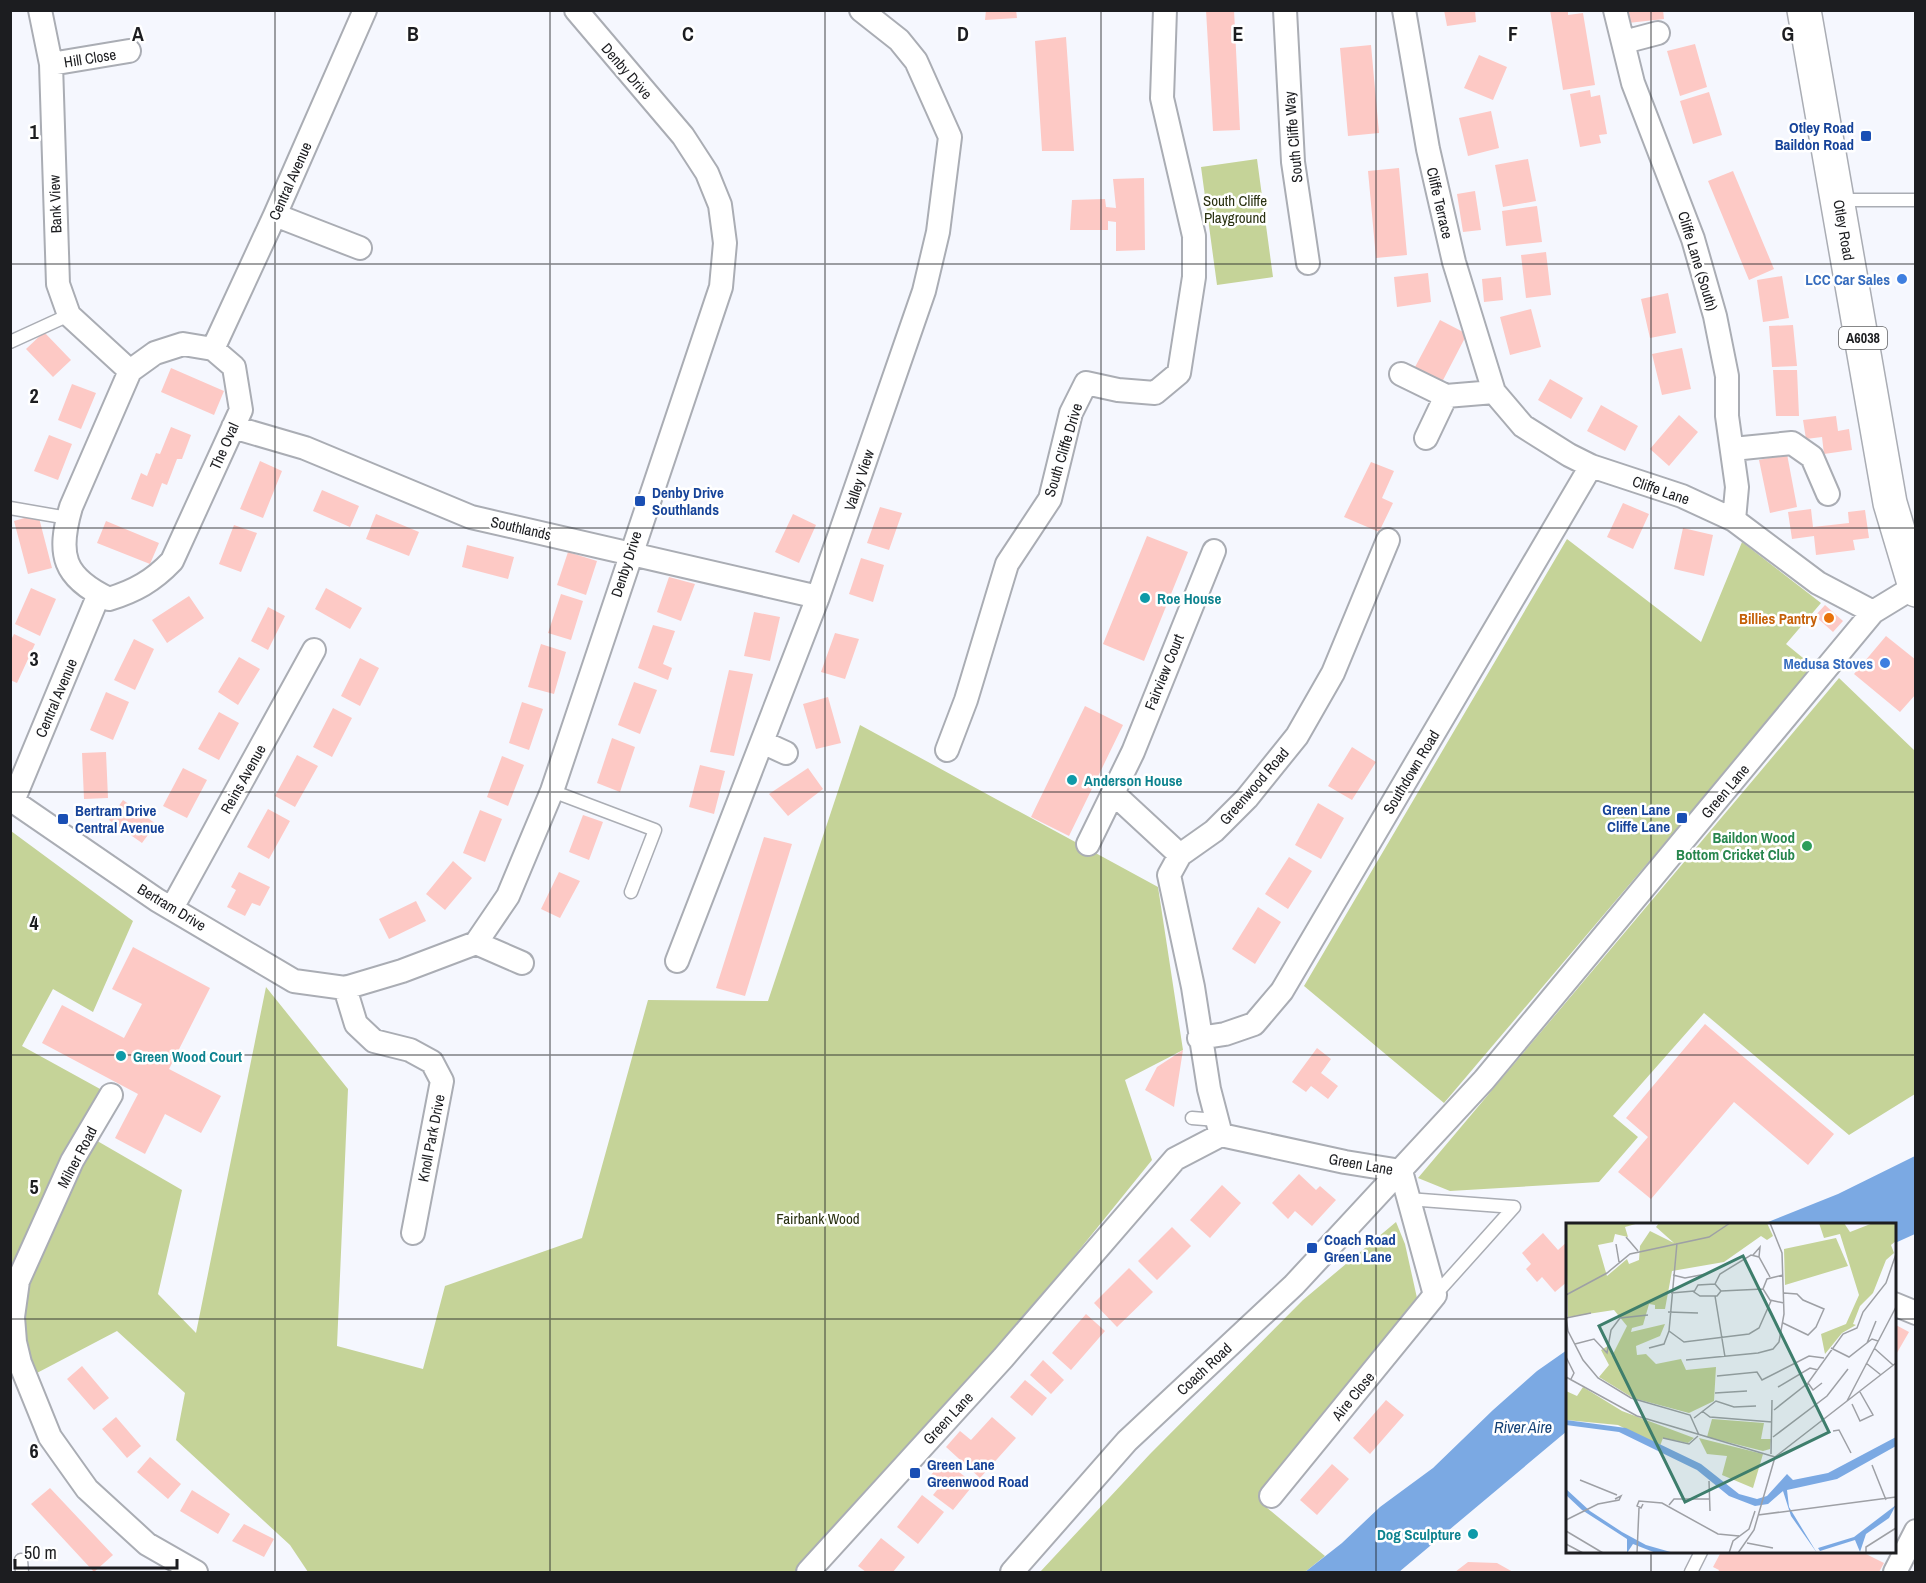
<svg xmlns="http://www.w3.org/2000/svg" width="1926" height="1583" font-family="'Archivo Narrow',sans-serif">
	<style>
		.green { fill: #c5d398 }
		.water { fill: #7ba9e3 }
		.building { fill: #fdc9c5 }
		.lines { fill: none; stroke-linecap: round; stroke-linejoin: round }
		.service-casing { stroke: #aaadb4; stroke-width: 15 }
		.minor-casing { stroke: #aaadb4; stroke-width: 26 }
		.primary-casing { stroke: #aaadb4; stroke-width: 36 }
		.service { stroke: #fff; stroke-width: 12 }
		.minor { stroke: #fff; stroke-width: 22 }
		.primary { stroke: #fff; stroke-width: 33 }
		.grid { fill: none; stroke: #1c1d20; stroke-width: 1.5; stroke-opacity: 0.55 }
		.transit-dot { fill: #1a4fb4; stroke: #fff; stroke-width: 2 }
		.shop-dot { fill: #3f7fe0; stroke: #fff; stroke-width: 2 }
		.culture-dot { fill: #0f9aa8; stroke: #fff; stroke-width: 2 }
		.food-dot { fill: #e8710a; stroke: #fff; stroke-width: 2 }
		.leisure-dot { fill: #2e9e5b; stroke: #fff; stroke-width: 2 }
		.labels { text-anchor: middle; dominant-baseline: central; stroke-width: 5; stroke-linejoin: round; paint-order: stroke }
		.shield { fill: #fff; stroke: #606163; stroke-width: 1.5 }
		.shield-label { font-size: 14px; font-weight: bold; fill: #1c1d20 }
		.street-label { font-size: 15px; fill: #1c1d20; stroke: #fff }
		.transit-label { font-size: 15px; font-weight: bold; fill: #164399; stroke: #fff; text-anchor: start }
		.park-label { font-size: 15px; fill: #293010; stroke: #fff }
		.shop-label { font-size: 15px; font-weight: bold; fill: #366cbe; stroke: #fff; text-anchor: end }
		.culture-label { font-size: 15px; font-weight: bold; fill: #0d838f; stroke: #fff; text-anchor: start }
		.food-label { font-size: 15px; font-weight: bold; fill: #c56008; stroke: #fff; text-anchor: end }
		.leisure-label { font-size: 15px; font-weight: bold; fill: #27864d; stroke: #fff; text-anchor: end }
		.water-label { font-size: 16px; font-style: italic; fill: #134176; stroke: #fff }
		.inset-road { fill: none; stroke: #9ea0a5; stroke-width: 1.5 }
		.view { fill: #3e7e6c; fill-opacity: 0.15; stroke: #3e7e6c; stroke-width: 3 }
		.inset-edge { fill: none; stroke: #1c1d20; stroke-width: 3 }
		.grid-label { font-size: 20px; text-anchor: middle; font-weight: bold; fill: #1c1d20; stroke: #fff; stroke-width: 5; stroke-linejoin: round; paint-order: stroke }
	</style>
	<rect width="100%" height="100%" fill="#f5f7fe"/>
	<path class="green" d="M1257 159 1273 277 1217 285 1201 167Z
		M1567 539 1701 642 1742 542 1821 603 1786 644 1814 667 1444 1103 1304 986Z
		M1839 678 1915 751V1094L1849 1135 1704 1013 1613 1116 1638 1137 1599 1182 1450 1191 1418 1178Z
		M860 725 1158 887 1183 1050 1125 1080 1152 1160 1000 1348 797 1572H308L290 1545 176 1440 185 1393 117 1331 35 1374 11 1355V831L133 921 93 1012 53 989 22 1046 111 1095 87 1135 182 1190 158 1294 196 1333 266 987 348 1089 337 1346 423 1369 445 1286 582 1238 648 1000 768 1001Z
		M1396 1222 1405 1244 1417 1298 1412 1324 1260 1502 1325 1556 1305 1572H1040L1150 1454 1303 1300Z"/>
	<path class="water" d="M1915 1156V1234L1895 1243 1894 1224H1763L1838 1194Z
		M1567 1350V1431L1399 1572H1305L1342 1543 1380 1507 1433 1468 1493 1410 1537 1371Z"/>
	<path class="building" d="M986 10H1016L1017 18 985 20Z
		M1206 10H1234L1240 130 1213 131Z
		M1444 10H1475L1476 22 1447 26Z
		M1550 10H1568V15L1583 13 1595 85 1563 90Z
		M1627 10H1663L1664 19 1628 23Z
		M1066 37 1074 151H1042L1035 41Z
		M1695 44 1707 87 1680 96 1667 51Z
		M1371 45 1379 133 1348 136 1340 48Z
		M1479 55 1507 67 1493 100 1464 88Z
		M1590 90 1591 97 1600 95 1607 134 1599 135 1601 143 1580 147 1570 94Z
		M1709 92 1722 135 1693 144 1680 101Z
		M1491 111 1499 148 1468 156 1459 118Z
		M1528 159 1536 201 1503 207 1495 165Z
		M1399 168 1407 255 1376 258 1368 171Z
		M1733 171 1774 269 1749 280 1708 181Z
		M1144 178 1145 250 1116 251V222L1108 221V230H1070L1072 200 1105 199 1106 207 1116 208 1113 179Z
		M1475 191 1481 230 1463 232 1457 194Z
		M1537 206 1542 242 1506 246 1502 211Z
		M1546 252 1551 295 1526 298 1521 255Z
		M1428 273 1431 302 1397 307 1394 277Z
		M1782 276 1789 318 1763 322 1757 280Z
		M1501 277 1503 300 1484 302 1482 279Z
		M1668 293 1676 333 1650 338 1641 299Z
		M1531 309 1541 347 1510 355 1500 317Z
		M1440 320 1467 334 1441 384 1414 369Z
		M1793 325 1797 366 1772 367 1769 326Z
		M44 332 71 360 53 377 26 349Z
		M1682 348 1691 389 1662 395 1652 354Z
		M171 368 224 391 214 415 161 392Z
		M1773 370H1797L1799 416H1776Z
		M1550 379 1583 398 1571 419 1538 400Z
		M72 384 96 393 81 429 58 420Z
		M1601 405 1638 426 1625 451 1587 431Z
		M1679 415 1698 432 1669 466 1650 449Z
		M1836 416 1838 431 1849 429 1852 450 1824 454 1822 437 1806 439 1803 420Z
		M171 427 191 435 182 459H177L167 485 162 483 153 507 131 499 141 473 147 476 156 453 160 454Z
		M49 435 72 444 58 480 34 471Z
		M1787 454 1797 507 1770 513 1759 460Z
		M260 461 282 471 263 518 240 509Z
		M1371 462 1394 471 1382 498 1393 503 1379 532 1344 517Z
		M322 490 359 506 350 527 313 511Z
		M1623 503 1649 514 1633 549 1607 537Z
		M880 507 902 513 889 550 867 543Z
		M1811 509 1813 527 1849 523 1848 512 1865 510 1869 538 1853 540 1855 550 1816 555 1814 536 1792 539 1788 512Z
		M38 514 52 568 28 574 14 521Z
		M376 514 419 532 409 556 366 539Z
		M793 514 816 525 799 563 775 552Z
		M106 521 159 543 150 564 97 543Z
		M234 525 257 533 241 572 219 564Z
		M1683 528 1713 535 1704 576 1674 569Z
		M1147 536 1188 552 1144 661 1103 644Z
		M467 545 514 557 508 579 462 567Z
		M568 552 597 561 586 595 557 585Z
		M861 558 884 565 873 602 849 594Z
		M669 577 695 584 681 621 657 612Z
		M31 588 56 599 40 636 15 624Z
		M326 588 362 608 350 629 315 609Z
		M561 594 583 601 571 640 548 633Z
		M189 596 204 618 167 643 152 620Z
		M1825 605 1843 621 1833 632 1815 616Z
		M268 607 285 616 268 650 251 641Z
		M754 612 780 617 770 661 744 656Z
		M653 625 675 631 663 664 672 668 668 680 638 668Z
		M835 633 859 639 845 679 821 672Z
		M14 634 35 644 17 683 10 680V642Z
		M1886 636 1916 660V694L1900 712 1854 674Z
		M134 639 154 649 135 690 114 680Z
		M541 644 566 652 554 694 528 687Z
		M239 657 260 669 238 705 218 692Z
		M360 658 379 668 360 706 341 696Z
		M729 670 753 674 734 756 710 752Z
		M634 682 657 690 640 734 618 725Z
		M106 692 129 702 113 740 90 730Z
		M828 697 841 743 816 749 803 704Z
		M522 702 543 709 529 750 509 743Z
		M1085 706 1123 725 1069 836 1031 817Z
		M333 708 352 718 332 757 313 747Z
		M219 712 239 723 219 760 198 749Z
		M612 738 635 747 620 792 597 783Z
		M1352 747 1376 762 1352 800 1328 786Z
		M106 752 108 798 84 799 82 753Z
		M297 755 318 766 295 807 275 796Z
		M502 756 524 765 508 806 487 797Z
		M700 765 725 771 714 814 689 807Z
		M183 768 207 780 187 818 163 806Z
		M808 768 823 789 788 816 769 794Z
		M123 800 156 824 142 843 109 820Z
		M1318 803 1344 818 1321 859 1295 845Z
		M268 809 290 821 269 859 247 847Z
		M480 810 502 819 485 862 463 853Z
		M583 815 603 822 589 860 569 852Z
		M764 837 792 844 745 996 716 988Z
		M1289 857 1312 871 1288 909 1265 894Z
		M453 861 472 878 445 910 426 894Z
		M239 872 270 887 260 906 252 903 245 916 227 907 236 890 231 887Z
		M559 872 580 881 560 918 541 909Z
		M416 901 426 921 389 939 379 919Z
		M1258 907 1281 922 1255 964 1232 949Z
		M133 947 210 988 169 1069 221 1096 201 1133 165 1114 145 1154 115 1138 138 1094 42 1043 62 1005 124 1038 142 1004 112 989Z
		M1705 1024 1834 1134 1808 1165 1734 1102 1651 1199 1618 1172 1648 1137 1626 1118Z
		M1317 1048 1331 1059 1321 1073 1338 1086 1328 1099 1311 1086 1306 1092 1292 1082Z
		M1183 1050 1174 1107 1145 1090 1157 1067Z
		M1299 1174 1316 1190 1320 1186 1336 1200 1312 1226 1295 1211 1288 1219 1272 1203Z
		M1222 1185 1241 1203 1210 1238 1190 1220Z
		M1172 1227 1191 1246 1157 1280 1138 1261Z
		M1543 1233 1558 1250 1568 1241V1281L1555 1292 1542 1277 1537 1282 1526 1269 1531 1264 1522 1253Z
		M1129 1268 1153 1292 1117 1327 1094 1303Z
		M1086 1314 1105 1331 1071 1370 1052 1353Z
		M1894 1324 1909 1332 1894 1358Z
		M1043 1360 1064 1380 1051 1394 1030 1375Z
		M82 1366 109 1398 94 1410 67 1379Z
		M1025 1380 1047 1398 1032 1416 1010 1397Z
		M1386 1400 1404 1415 1370 1454 1353 1438Z
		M116 1417 141 1446 127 1458 102 1429Z
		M992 1417 1016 1438 980 1478 946 1447 960 1431 971 1440Z
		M150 1457 181 1484 168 1499 137 1472Z
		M944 1460 974 1484 953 1510 933 1495 941 1485 930 1476Z
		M1332 1464 1349 1479 1317 1515 1300 1500Z
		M50 1488 113 1555 94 1572 31 1504Z
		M192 1490 230 1514 218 1534 180 1511Z
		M922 1495 944 1512 918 1544 897 1527Z
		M244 1524 274 1539 264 1557 232 1541Z
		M881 1538 905 1557 893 1572H866L858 1566Z
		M1721 1552H1862L1884 1563 1879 1572H1718L1719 1570 1713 1567Z
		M1468 1562 1497 1563 1513 1572H1455Z"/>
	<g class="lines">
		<defs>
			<path id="service" d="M1839 200H1916
				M10 342 69 315
				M10 508 68 518
				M552 791 655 830 631 892
				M1192 1118 1217 1120
				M1408 1199 1514 1207
				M1435 1295 1514 1207
				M21 1560 22 1572
				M1691 1572 1701 1552"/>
			<path id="minor" d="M40 10 51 64 58 284 69 315 130 371
				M1285 10 1293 162 1308 263
				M1404 10 1428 149 1454 262 1494 392
				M1615 10 1633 83 1693 239 1715 316 1727 376V416L1737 487 1734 520
				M1624 42 1658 33
				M51 64 129 51
				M275 215 360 248
				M183 344 213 349 234 367 241 410 172 561C153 581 135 591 109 599 63 577 57 555 71 507L130 371 155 353Z
				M213 349 275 215 365 10
				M1401 374 1446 396 1494 392 1523 426 1569 455 1591 466 1682 496 1734 520 1818 583 1873 612
				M233 427 305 448 471 517 818 597
				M1426 438 1446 396
				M1733 449 1792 443 1812 457 1828 494
				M762 742 786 753
				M947 750 966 700 1007 564 1050 499 1071 413 1086 383 1118 390 1155 393 1179 373 1194 277V236L1162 98 1165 10
				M1113 793 1180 855
				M10 799 157 900 294 981 345 988 402 971 476 943 508 896 552 791 721 287 725 243 720 205 707 173 683 136 576 10
				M13 801 99 594
				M1088 844 1133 752 1214 551
				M172 908 314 650
				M476 943 522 963
				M677 961 818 597 924 291 938 232 950 137 916 61 899 40 861 10
				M345 988 356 1024 374 1041 410 1050 432 1062 442 1081 413 1233
				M1199 1038 1225 1034 1254 1024 1282 991 1591 466
				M111 1095 72 1161 18 1281 13 1317 15 1342 20 1363 50 1437 87 1489 147 1544 196 1572
				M1221 1135 1209 1089 1193 987 1169 875 1180 855 1214 831 1247 798 1297 736 1333 673 1388 540
				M1894 1304 1916 1313
				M1271 1496 1435 1295 1401 1171
				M808 1572 1003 1358 1175 1159 1221 1135 1345 1162 1401 1171
				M1012 1572 1127 1441 1294 1285 1484 1080 1873 612 1914 587
				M1895 1572 1916 1531"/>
			<path id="primary" d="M1804 10 1890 503 1916 590"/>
		</defs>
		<use href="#service" class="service-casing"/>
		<use href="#minor" class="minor-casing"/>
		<use href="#primary" class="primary-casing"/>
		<use href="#service" class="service"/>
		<use href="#minor" class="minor"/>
		<use href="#primary" class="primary"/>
	</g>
	<path class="grid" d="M275 10V1572M550 10V1572M825 10V1572M1101 10V1572M1376 10V1572M1651 10V1224M10 264H1916M10 528H1916M10 792H1916M10 1055H1916M10 1319H1568M1894 1319H1916M1651 1552V1572"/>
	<g class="transit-dot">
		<rect x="1860" y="130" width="12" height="12" rx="3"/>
		<rect x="634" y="495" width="12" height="12" rx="3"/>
		<rect x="1676" y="812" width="12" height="12" rx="3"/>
		<rect x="57" y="813" width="12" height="12" rx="3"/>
		<rect x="1306" y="1242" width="12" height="12" rx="3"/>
		<rect x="909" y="1467" width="12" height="12" rx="3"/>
	</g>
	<g class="shop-dot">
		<circle cx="1902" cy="279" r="6"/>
		<circle cx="1885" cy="663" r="6"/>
	</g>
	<g class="culture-dot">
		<circle cx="1145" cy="598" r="6"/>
		<circle cx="1072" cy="780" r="6"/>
		<circle cx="121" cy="1056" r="6"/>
		<circle cx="1473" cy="1534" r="6"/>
	</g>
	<circle class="food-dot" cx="1829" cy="618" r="6"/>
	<circle class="leisure-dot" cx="1807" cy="846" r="6"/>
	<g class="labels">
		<rect class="shield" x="1839" y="327" width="48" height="22" rx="4.5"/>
		<g class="shield-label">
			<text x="1863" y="338">A6038</text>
		</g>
		<g class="street-label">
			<text transform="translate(90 58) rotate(-9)">Hill Close</text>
			<text transform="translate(627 71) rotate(49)">Denby Drive</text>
			<text transform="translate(1293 137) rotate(-95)">South Cliffe Way</text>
			<text transform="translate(290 181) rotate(-66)">Central Avenue</text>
			<text transform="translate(1440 203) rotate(77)">Cliffe Terrace</text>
			<text transform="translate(55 204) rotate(-92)">Bank View</text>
			<text transform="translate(1844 230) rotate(80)">Otley Road</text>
			<text transform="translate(1698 261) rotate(73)">Cliffe Lane (South)</text>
			<text transform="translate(224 446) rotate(-66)">The Oval</text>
			<text transform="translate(1063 450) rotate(-73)">South Cliffe Drive</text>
			<text transform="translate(859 480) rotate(-71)">Valley View</text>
			<text transform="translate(1661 490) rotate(19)">Cliffe Lane</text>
			<text transform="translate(521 528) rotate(13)">Southlands</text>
			<text transform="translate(626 564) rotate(-72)">Denby Drive</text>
			<text transform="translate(1164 672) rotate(-68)">Fairview Court</text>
			<text transform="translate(56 698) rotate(-67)">Central Avenue</text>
			<text transform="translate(1411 772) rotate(-59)">Southdown Road</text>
			<text transform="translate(243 779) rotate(-61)">Reins Avenue</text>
			<text transform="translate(1254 786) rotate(-49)">Greenwood Road</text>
			<text transform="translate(1725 791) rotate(-50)">Green Lane</text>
			<text transform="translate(172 907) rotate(31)">Bertram Drive</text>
			<text transform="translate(431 1138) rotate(-79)">Knoll Park Drive</text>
			<text transform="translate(77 1157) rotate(-62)">Milner Road</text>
			<text transform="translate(1361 1164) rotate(10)">Green Lane</text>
			<text transform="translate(1204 1369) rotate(-43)">Coach Road</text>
			<text transform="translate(1353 1396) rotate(-51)">Aire Close</text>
			<text transform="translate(948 1418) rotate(-47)">Green Lane</text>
		</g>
		<g class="transit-label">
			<text x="1854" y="127" text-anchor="end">Otley Road<tspan x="1854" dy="17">Baildon Road</tspan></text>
			<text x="652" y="492">Denby Drive<tspan x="652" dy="17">Southlands</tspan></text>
			<text x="1670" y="809" text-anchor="end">Green Lane<tspan x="1670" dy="17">Cliffe Lane</tspan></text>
			<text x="75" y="810">Bertram Drive<tspan x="75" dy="17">Central Avenue</tspan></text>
			<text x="1324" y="1239">Coach Road<tspan x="1324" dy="17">Green Lane</tspan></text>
			<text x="927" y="1464">Green Lane<tspan x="927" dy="17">Greenwood Road</tspan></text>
		</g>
		<g class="park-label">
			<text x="1235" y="200">South Cliffe<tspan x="1235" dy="17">Playground</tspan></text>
			<text x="818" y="1218">Fairbank Wood</text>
		</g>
		<g class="shop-label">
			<text x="1890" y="279">LCC Car Sales</text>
			<text x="1873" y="663">Medusa Stoves</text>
		</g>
		<g class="culture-label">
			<text x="1157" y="598">Roe House</text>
			<text x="1084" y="780">Anderson House</text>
			<text x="133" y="1056">Green Wood Court</text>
			<text x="1461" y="1534" text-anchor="end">Dog Sculpture</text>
		</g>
		<g class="food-label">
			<text x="1817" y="618">Billies Pantry</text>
		</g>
		<g class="leisure-label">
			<text x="1795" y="837">Baildon Wood<tspan x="1795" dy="17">Bottom Cricket Club</tspan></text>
		</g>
		<g class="water-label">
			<text x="1523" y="1427">River Aire</text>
		</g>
	</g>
	<g transform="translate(1566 1223)">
		<rect width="330" height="330" fill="#f5f7fe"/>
		<path d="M0 0H73L59 4 62 14 49 11 47 19 32 22 41 53 61 36 63 41 73 37 74 23 84 8 108 20 90 4 93 0H201L207 13 201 17 195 13 158 39 106 48 99 86H89V82L83 81 77 102 66 105 65 109 99 101 94 113 70 123 71 132 80 131 90 141 115 136 120 147 150 144 148 178 123 190 67 175 33 154 43 142 35 127 42 123 46 133 61 103 48 87 2 94ZM253 0H278L284 9 307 0H330V18L325 22 328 30 320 37 307 70 294 83 287 101 290 102 276 110 259 131 255 111 280 101 293 72 274 11 258 15ZM270 15 282 43 219 62 218 26ZM17 164 56 188 128 215 122 220 97 215 94 223 52 202 0 197V168L11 173ZM146 196 198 200 195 216H205L204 226 197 228 141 214ZM133 215 197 231 187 265 156 252 161 233 141 231Z" fill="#c5d398"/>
		<path d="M0 197 60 205 135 241 173 271 191 276 201 273 221 251 227 257 262 250 330 214V223L271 256 221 267 223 284 251 330 225 293 217 268 202 281 189 283 163 273 131 247 53 209 0 202ZM0 266 24 288 56 309 80 322 108 330H90L67 321 61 330V316L16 287 0 272ZM330 282 323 295 300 311 294 329 289 317 254 328 252 325 288 314Z" fill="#7ba9e3"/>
		<path class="inset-road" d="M60 14 72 28M50 21 53 39M187 32 194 24 193 34M107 52 119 55 140 51M217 52 201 56 197 66 204 77 218 80M149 61 154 51 185 32 193 34 204 54M149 61 155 68 151 73H134L128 69 132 62ZM155 68 197 66M105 70 128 68M0 72 41 50 64 31 143 14 164 0M149 73 159 134M102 89 132 90M0 94 2 108 17 137 32 155 65 175 124 192 133 212M0 95 25 90M217 100 242 112 250 104 258 86 237 77 231 71 218 70M103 108 118 119 183 111 193 105 205 78M103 108 111 20M301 120 310 98M9 121 28 116 41 130 45 107 54 95 82 92M83 125 98 121 103 108M265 125 283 134 306 116 312 118M308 125 327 142M0 134 8 150 5 156M120 137 192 130 207 126 213 119 218 91 216 30 204 0M300 140 315 152M151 153 191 149 196 157 243 133 258 135M0 154 71 193 209 234M242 160 247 167 256 160M212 164 244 145 252 147M149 170 181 168M281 178 330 84M286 181 294 198 307 192 294 169M208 187 242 160 277 111 291 105 297 89 320 60 330 31M136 188 144 194 206 199M128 195 150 178 168 184 190 183M267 208 273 207 285 230M207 214 261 173 282 146M97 215 123 221 132 213M205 231 206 177M306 242 320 277M14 257 51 272M143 258 144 288M77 281 75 285 71 283 73 278 96 280 152 311 173 313M103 282 108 276H143M192 292 330 274M0 297 32 281 53 277 55 273 49 276M0 308 37 330M181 320 207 325M0 321 17 330M71 330 73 285M163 330 167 318 183 306 189 288M172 330 188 307 209 234 330 140M300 330V324L330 305"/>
		<path class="view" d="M177 33 263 209 119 279 33 103Z"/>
		<rect width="330" height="330" class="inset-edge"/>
	</g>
	<g class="grid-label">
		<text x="138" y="41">A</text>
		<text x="413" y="41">B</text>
		<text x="688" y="41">C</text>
		<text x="963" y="41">D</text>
		<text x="1238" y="41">E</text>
		<text x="1513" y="41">F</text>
		<text x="1788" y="41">G</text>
		<text x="34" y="139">1</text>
		<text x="34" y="403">2</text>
		<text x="34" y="666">3</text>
		<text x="34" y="930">4</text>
		<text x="34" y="1194">5</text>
		<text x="34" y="1458">6</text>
	</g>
	<rect width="1926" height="1583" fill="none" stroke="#1c1d20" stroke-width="24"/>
	<path d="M15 1559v9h162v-9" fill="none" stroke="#1c1d20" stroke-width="3"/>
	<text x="24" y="1559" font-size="18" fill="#1c1d20" stroke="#ffffff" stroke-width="4.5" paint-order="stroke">50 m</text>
</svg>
